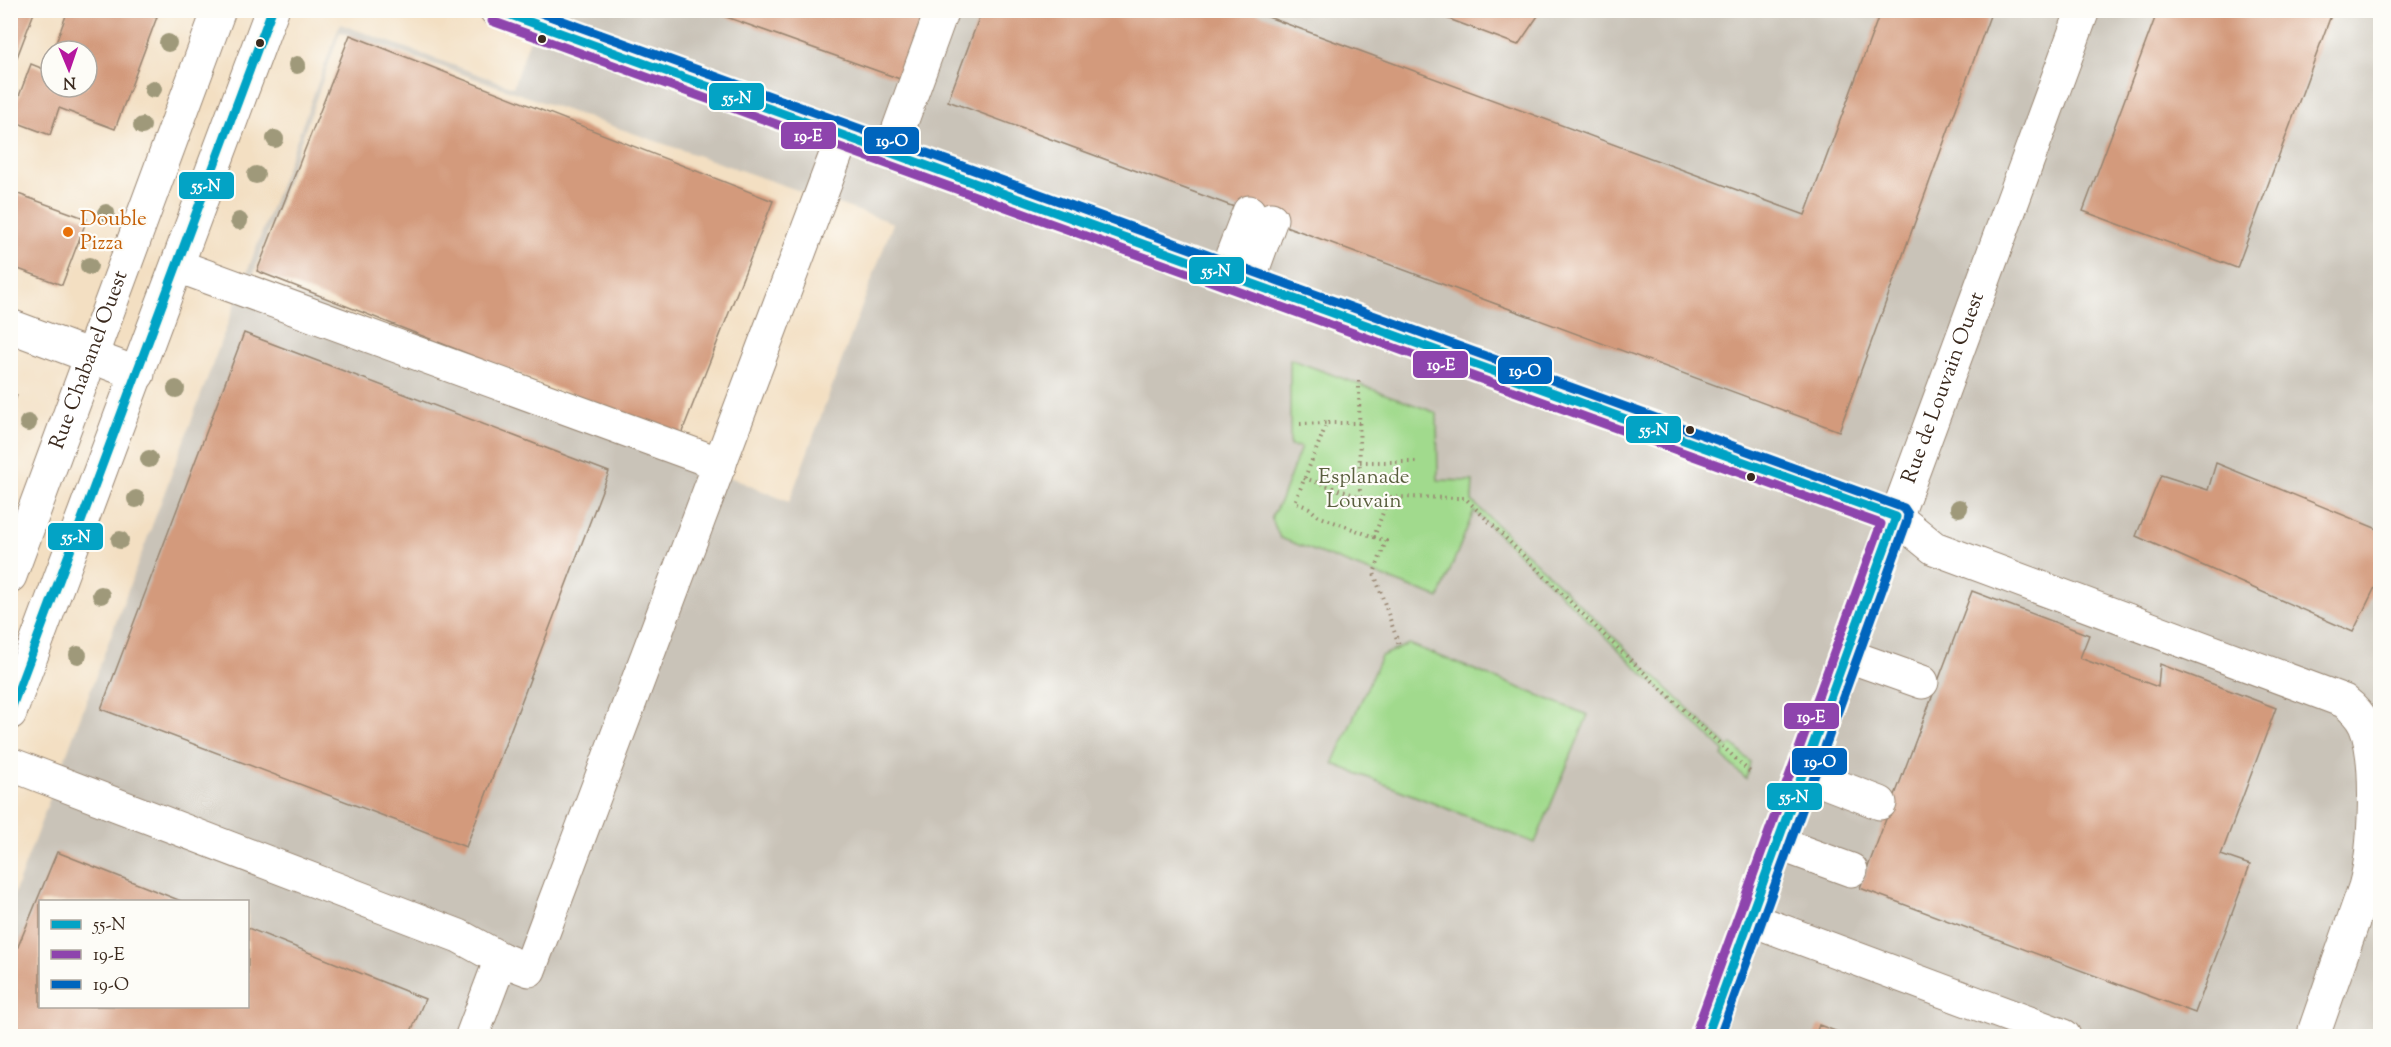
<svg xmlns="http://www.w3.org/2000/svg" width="2391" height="1047" font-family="'Sorts Mill Goudy',serif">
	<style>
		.industrial { fill: #c9c3b8; fill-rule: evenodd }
		.green { fill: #a1da8d; stroke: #6e8256; stroke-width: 1.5 }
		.building { fill: #d39a7b }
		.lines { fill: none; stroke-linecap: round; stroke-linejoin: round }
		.minor-casing { stroke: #978470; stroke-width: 35 }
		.path { stroke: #978470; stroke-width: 4; stroke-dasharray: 1.5 4.5; stroke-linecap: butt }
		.minor { stroke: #fff; stroke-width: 33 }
		.bus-1-casing { stroke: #fdfcf7; stroke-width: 14 }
		.bus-2-casing { stroke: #fdfcf7; stroke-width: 14 }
		.bus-3-casing { stroke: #fdfcf7; stroke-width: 14 }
		.bus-1 { stroke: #03a3c5; stroke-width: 9 }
		.bus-2 { stroke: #8e44ad; stroke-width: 9 }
		.bus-3 { stroke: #0065bd; stroke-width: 9 }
		.tree { fill: #9f997a }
		.bus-dot { fill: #3b2a1e; stroke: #fdfcf7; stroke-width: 2 }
		.food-dot { fill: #e8710a; stroke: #fdfcf7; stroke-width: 2 }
		.labels { text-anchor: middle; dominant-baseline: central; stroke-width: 4.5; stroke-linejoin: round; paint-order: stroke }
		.food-label { font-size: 21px; fill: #c56008; stroke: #fdfcf7; text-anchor: start }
		.street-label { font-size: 21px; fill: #3b2a1e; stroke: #fdfcf7 }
		.park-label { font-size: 21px; fill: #5a5f3f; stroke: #fdfcf7 }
		.line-badge { stroke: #fdfcf7; stroke-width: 2 }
		.badge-label { font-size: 16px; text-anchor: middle; font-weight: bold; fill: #fff }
	</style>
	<rect width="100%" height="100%" fill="#fdfcf7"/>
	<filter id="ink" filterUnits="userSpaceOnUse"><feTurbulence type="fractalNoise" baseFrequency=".0167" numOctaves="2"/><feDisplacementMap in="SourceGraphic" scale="12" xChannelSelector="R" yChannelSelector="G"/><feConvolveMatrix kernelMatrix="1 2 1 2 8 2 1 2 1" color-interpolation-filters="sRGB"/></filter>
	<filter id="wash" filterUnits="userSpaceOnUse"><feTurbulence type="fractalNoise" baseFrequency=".008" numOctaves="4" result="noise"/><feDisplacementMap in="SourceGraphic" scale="24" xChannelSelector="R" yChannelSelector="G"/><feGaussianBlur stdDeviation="1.35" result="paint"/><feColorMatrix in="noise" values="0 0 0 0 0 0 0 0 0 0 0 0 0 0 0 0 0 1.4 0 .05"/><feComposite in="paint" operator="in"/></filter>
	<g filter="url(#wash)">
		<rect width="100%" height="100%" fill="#f3dfc2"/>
		<path class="industrial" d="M540 10 2380 11V1036H11L10 905 340 24 513 87ZM340 32 893 223 789 502 253 276ZM40 902H248V1006H40Z"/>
		<path class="green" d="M1290 359 1437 413 1438 480 1473 481 1472 501 1728 747 1732 744 1750 762 1746 779 1722 756 1725 752 1474 511 1439 598 1280 538 1271 517 1281 500 1301 447 1290 446Z
			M1409 644 1588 715 1535 843 1333 764 1381 656Z"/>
		<g id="blocks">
			<path class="building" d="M10 10H35L14 65 10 64Z
				M68 10H140L157 17 115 129 59 108 50 135 10 120 31 64 46 70 51 57V87H87V51H53Z
				M707 10H924L900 79Z
				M982 10H1249L1805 215 1881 10H1992L1839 431 948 101Z
				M1425 10H1542L1518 45Z
				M2158 10H2333L2237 268 2083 211Z
				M350 35 773 201 680 437 257 271Z
				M10 191 87 219 62 285 10 266Z
				M244 333 609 472 466 847 101 709Z
				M10 393 17 395 11 413H10Z
				M2216 463 2380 530V577L2353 632 2136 536 2161 475 2208 490Z
				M1972 591 2089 635 2080 658 2158 687 2160 664 2276 708 2221 855 2250 865 2195 1013 1860 888Z
				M57 852 181 901 40 902V1006H248V928L425 999 409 1036H10V966Z
				M1819 1025 1849 1036H1815Z"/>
		</g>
	</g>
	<g filter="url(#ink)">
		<use href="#blocks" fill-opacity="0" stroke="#978470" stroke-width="1.5"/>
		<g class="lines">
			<defs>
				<g id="minor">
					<path d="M496 10 1896 517 1934 548 2344 701C2353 708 2360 715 2365 725 2380 759 2375 852 2365 887L2315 1030"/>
					<path d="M890 153 942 10"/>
					<path d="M178 266 720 464"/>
					<path d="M1225 274 1249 212"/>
					<path d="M1248 282 1271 219"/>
					<path d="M10 326 138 374"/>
					<path id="s1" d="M10 576 219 10"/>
					<path d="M1846 655 1922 682"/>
					<path d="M10 713 272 10"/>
					<path d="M10 764 459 936 501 959 529 970 843 136"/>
					<path d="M1802 773 1880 803"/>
					<path d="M1777 843 1851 870"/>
					<path d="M1750 919 2064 1036"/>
					<path d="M472 1036 501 959"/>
					<path id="s2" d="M1707 1036 1879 564 2083 10"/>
				</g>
			</defs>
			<use href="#minor" class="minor-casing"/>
			<path class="path" d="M163 10 168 13
				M1359 381 1360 497 1385 507 1374 537 1318 516 1309 508 1295 502 1327 423H1360
				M1300 424 1327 423
				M1360 462H1417
				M1304 478 1360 497
				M1385 507 1389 497 1465 498 1605 636 1751 773
				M1374 537 1386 541 1374 573 1400 648"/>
			<use href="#minor" class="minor"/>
			<defs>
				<path id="bus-1" d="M497 10 1896 517 1707 1036
					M10 712 272 10"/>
				<path id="bus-2" d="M492 21 1881 524 1696 1032"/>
				<path id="bus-3" d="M533 10 1904 508 1908 514 1907 521 1720 1036"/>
			</defs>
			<use href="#bus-1" class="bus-1-casing"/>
			<use href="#bus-2" class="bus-2-casing"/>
			<use href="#bus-3" class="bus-3-casing"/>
			<use href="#bus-1" class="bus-1"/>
			<use href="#bus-2" class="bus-2"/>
			<use href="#bus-3" class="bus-3"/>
		</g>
		<g class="tree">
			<circle cx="168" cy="43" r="9"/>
			<circle cx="297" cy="65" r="9"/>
			<circle cx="153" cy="89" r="9"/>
			<circle cx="142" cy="126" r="9"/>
			<circle cx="275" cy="139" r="9"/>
			<circle cx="256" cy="175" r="9"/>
			<circle cx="106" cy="213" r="9"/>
			<circle cx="239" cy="221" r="9"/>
			<circle cx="89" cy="266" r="9"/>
			<circle cx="176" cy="389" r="9"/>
			<circle cx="28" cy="423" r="9"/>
			<circle cx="149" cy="459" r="9"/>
			<circle cx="136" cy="499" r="9"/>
			<circle cx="1959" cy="508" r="9"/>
			<circle cx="120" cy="540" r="9"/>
			<circle cx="101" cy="595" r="9"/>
			<circle cx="78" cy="655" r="9"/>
		</g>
	</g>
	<g class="bus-dot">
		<circle cx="542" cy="39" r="5"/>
		<circle cx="260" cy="43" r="5"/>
		<circle cx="1690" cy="430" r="5"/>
		<circle cx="1751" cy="477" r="5"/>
	</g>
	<circle class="food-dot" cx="68" cy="232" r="6"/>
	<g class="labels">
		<g class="food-label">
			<text x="80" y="220">Double<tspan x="80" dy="24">Pizza</tspan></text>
		</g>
		<g class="street-label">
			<text stroke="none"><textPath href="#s1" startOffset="230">Rue Chabanel Ouest</textPath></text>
			<text stroke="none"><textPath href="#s2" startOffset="690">Rue de Louvain Ouest</textPath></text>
		</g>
		<g class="park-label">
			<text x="1364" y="478">Esplanade<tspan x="1364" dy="24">Louvain</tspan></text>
		</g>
	</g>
	<g class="line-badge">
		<rect x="708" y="82" width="57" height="29" rx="6" fill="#03a3c5"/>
		<rect x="780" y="121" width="57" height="29" rx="6" fill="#8e44ad"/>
		<rect x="863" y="126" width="57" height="29" rx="6" fill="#0065bd"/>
		<rect x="178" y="171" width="57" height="29" rx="6" fill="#03a3c5"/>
		<rect x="1188" y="256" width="57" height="29" rx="6" fill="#03a3c5"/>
		<rect x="1412" y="350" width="57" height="29" rx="6" fill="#8e44ad"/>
		<rect x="1497" y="356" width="56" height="29" rx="6" fill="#0065bd"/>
		<rect x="1625" y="415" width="57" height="29" rx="6" fill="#03a3c5"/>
		<rect x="47" y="522" width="57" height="29" rx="6" fill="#03a3c5"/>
		<rect x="1783" y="702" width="57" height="28" rx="6" fill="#8e44ad"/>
		<rect x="1791" y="747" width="57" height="29" rx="6" fill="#0065bd"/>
		<rect x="1766" y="782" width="57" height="29" rx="6" fill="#03a3c5"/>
	</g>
	<g class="badge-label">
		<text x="737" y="103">55-N</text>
		<text x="808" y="141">19-E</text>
		<text x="892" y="146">19-O</text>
		<text x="206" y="191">55-N</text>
		<text x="1216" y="276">55-N</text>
		<text x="1441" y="370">19-E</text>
		<text x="1525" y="376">19-O</text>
		<text x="1654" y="435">55-N</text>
		<text x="76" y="542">55-N</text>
		<text x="1811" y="722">19-E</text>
		<text x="1820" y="767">19-O</text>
		<text x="1794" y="802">55-N</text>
	</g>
	<rect width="2391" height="1047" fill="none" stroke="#fdfcf7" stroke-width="36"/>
	<rect x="39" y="900" width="210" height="108" fill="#fdfcf7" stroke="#afa8a0" stroke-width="1.5"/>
	<rect x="51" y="920" width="30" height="9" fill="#03a3c5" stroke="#afa8a0" stroke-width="1.5"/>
	<text x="93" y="930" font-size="18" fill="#3b2a1e">55-N</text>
	<rect x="51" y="950" width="30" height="9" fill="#8e44ad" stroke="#afa8a0" stroke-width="1.5"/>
	<text x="93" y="960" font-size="18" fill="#3b2a1e">19-E</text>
	<rect x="51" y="980" width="30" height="9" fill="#0065bd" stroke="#afa8a0" stroke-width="1.5"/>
	<text x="93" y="990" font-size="18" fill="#3b2a1e">19-O</text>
	<g transform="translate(69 69) rotate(178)"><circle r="28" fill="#fdfcf7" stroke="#afa8a0" stroke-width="1.5"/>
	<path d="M0-4.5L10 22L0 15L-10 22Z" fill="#b5179e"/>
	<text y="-9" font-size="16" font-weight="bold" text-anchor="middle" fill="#3b2a1e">N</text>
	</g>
</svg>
